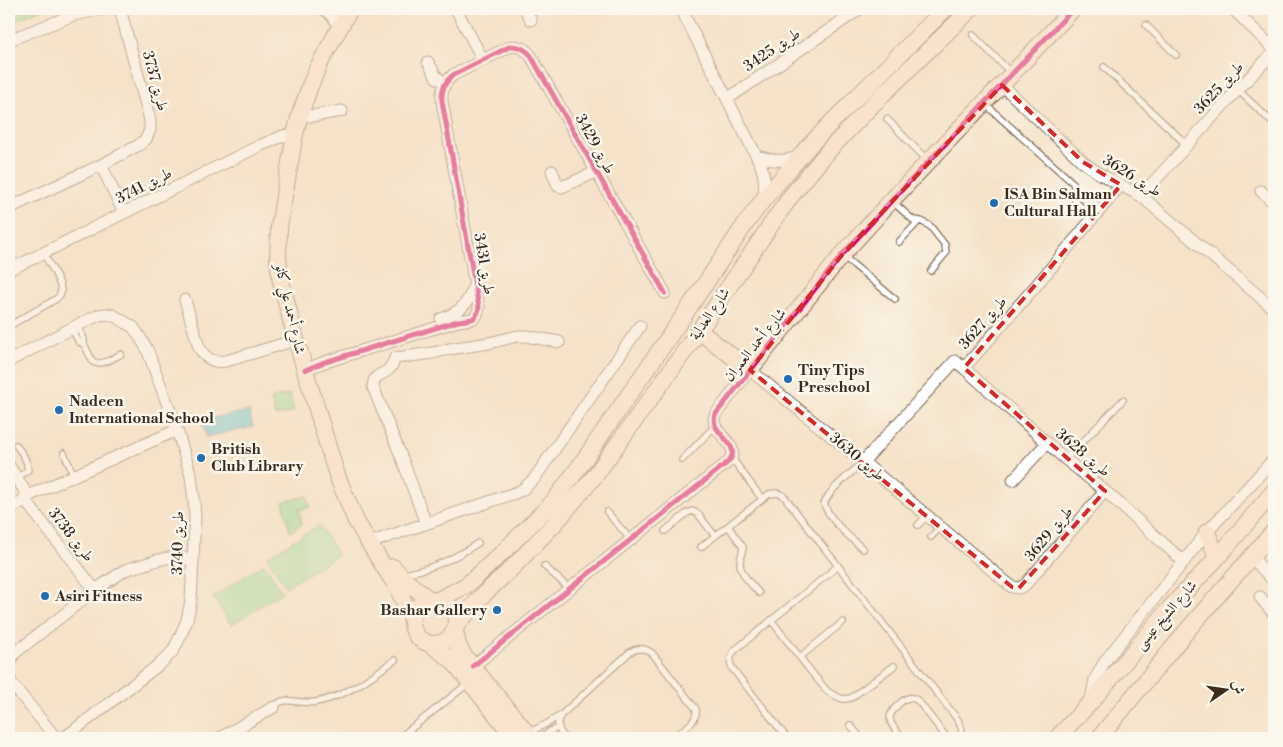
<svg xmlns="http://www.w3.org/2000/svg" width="1283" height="747" font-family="'Libre Bodoni',Amiri,serif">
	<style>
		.green { fill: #91da95; stroke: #66825a }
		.water { fill: #58c2d4; stroke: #4a7679 }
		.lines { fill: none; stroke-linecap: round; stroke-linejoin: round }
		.lane-casing { stroke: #7c6a5a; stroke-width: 8 }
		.street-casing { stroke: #7c6a5a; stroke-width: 13 }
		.secondary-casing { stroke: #7c6a5a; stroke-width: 18 }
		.lane { stroke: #fff; stroke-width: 5.5 }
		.street { stroke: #fff; stroke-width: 11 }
		.secondary { stroke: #fce5d0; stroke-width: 16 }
		.cycleway-casing { stroke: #fbf7ec; stroke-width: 8 }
		.cycleway { stroke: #d6006c; stroke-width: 5 }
		.marked { fill: none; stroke: #d62828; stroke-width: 4; stroke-dasharray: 10 6; stroke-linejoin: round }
		.poi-dot { fill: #1f6fb2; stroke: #fbf7ec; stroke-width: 2 }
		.labels { text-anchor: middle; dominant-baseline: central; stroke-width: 5; stroke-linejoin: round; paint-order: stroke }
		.street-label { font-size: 15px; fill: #3b2a1e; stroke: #fbf7ec }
		.poi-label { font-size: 15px; font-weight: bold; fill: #3b2a1e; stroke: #fbf7ec; text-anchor: start }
	</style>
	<rect width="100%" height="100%" fill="#fbf7ec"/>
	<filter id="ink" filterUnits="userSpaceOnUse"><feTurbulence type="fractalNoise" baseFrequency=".02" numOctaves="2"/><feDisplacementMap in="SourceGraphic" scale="10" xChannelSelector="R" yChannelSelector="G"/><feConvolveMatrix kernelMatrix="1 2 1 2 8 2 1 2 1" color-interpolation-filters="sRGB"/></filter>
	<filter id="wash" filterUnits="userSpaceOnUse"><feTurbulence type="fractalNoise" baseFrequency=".0096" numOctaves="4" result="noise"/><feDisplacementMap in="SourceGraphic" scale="20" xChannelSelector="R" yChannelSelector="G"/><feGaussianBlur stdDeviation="1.12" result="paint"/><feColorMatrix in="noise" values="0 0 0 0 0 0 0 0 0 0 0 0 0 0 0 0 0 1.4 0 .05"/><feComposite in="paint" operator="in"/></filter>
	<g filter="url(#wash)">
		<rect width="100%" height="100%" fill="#f5e2c8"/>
		<path class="green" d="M9 9H43L9 23Z
			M290 394 294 412 275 416 271 399Z
			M307 496 310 507 299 510 302 524 290 532 283 502Z
			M319 525 338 555 286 587 267 557Z
			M264 564 282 592 231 625 213 597Z"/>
		<path class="water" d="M249 411 253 427 206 437 202 420Z"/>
	</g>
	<g filter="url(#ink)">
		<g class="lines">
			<defs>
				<path id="lane" d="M1146 25 1176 55
					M973 35 1010 72
					M1104 67 1187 145
					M1238 90 1274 124
					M985 104 1073 183C1078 192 1074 193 1075 200 1077 205 1090 213 1095 216
					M887 119 927 160
					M893 202 913 220 921 221 930 226 945 245 946 253 931 271
					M899 242 918 222
					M844 257 895 299
					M78 325 84 339V344L93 362C102 366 113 358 121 354
					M9 326 56 299C59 297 60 296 61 292 62 282 48 262 43 253
					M71 328 79 342 84 344
					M16 445C21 452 28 460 28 470L17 478
					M64 453 74 476
					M732 458 762 499
					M1064 458 1071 454 1123 400
					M682 460 715 426
					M607 512 631 540
					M918 525 927 516
					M728 526 743 547C743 552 740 557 740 563 740 574 752 585 759 593
					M665 531 687 513 693 511 698 514 715 536
					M931 537 940 527
					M701 547 769 494 777 493 783 495 958 720 962 730 961 738
					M863 549C849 536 831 522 824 504 830 488 851 474 863 462
					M544 566 570 589
					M402 574C430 570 454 559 478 543
					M771 620 812 673 828 692 840 698 844 699 851 698 894 666
					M800 657 843 622
					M274 707 280 702 284 701C295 700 305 704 316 702 346 697 370 677 395 660
					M850 725 861 738
					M528 733 548 723 559 716
					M399 738 469 683
					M542 738 550 731 558 728
					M565 738C559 731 555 724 561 715L630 652C638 647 645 648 652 653L696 709C698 723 682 730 672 738
					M787 738 732 668C729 661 730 656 735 650L838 566
					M902 738C898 732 890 726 890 718 890 711 902 700 908 698 913 697 916 699 919 702L947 738"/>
				<path id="street" d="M323 9C331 13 336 20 340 29
					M456 9 483 60
					M525 9 531 20
					M681 9 760 163C765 175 766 187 763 200
					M1233 9 1274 49
					M9 40 74 15 103 9
					M428 62 437 78 446 82
					M1002 85 1083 162 1100 174 1141 196 1274 309
					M727 99 860 9
					M300 115 313 116 342 111
					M757 156C772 161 784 162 799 157
					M101 165 124 213
					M552 171 558 186 562 187 596 172
					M1261 191 1274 203
					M1141 196 1227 101 1274 52
					M9 208 101 165 139 145 146 139 150 130V120L120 9
					M9 270 259 146 283 136 295 134
					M185 300 199 347C205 359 213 363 226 361L296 340
					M441 319C459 313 469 304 474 285
					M9 361 78 325 99 315 106 314 113 315 133 327 138 334 147 349 177 430 191 476 194 501 195 517 191 601 187 620 180 637 173 651 161 663 64 738
					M964 368 1064 458 1105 491 1184 562
					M305 370 322 363 458 321C469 319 477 322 479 307L442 101C441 90 444 82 453 75L511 46C520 46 526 49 531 56L665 293
					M863 462 955 361 964 368 1034 288 1121 185
					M9 466 28 496
					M1013 480 1047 443
					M24 499 95 590
					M9 511 28 496 177 430
					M426 524 403 461 373 387C374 376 377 377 385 372 391 369 393 364 395 358L433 353 449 349 489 343 517 336H526L559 342
					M369 543 515 493 522 490 534 479 640 326
					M1252 557 1274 582
					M1260 597 1274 614
					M9 665 14 654 20 649 95 590 125 570 158 560 167 558H179L193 560
					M473 666 728 462C745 444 708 434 715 415L750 370 863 462 1012 587 1019 588 1025 585 1105 491
					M9 678 12 684 56 738
					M1091 700 1095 679 1105 661 1207 532 1274 459
					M220 738 274 707"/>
				<path id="secondary" d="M350 9 319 65 310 86 300 115 295 134 284 196 279 228 278 257 280 277 296 340 330 453 338 478 356 521 369 543 398 589 412 619
					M699 331 750 370 842 255 891 201 984 103 1012 74 1073 9
					M1207 532 1217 558
					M393 567 406 581 430 600
					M412 622a22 22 0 1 1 44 0a22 22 0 1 1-44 0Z
					M438 600 465 586 476 577 504 551 554 501 579 467 682 318 746 223 763 200 808 147 833 121 945 9
					M456 626 480 598 515 565 557 521 594 477 699 331 770 226 791 196 829 150 880 97 971 9
					M455 631 458 645 464 656 531 738
					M430 644 452 660 515 738
					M1057 738 1090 703 1169 609 1217 558 1274 491
					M1099 738 1190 627 1274 531"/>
			</defs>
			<use href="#lane" class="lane-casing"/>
			<use href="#street" class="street-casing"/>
			<use href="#secondary" class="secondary-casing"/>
			<use href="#lane" class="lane"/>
			<use href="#street" class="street"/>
			<use href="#secondary" class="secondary"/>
			<defs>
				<path id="cycleway" d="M305 370 322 363 458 321C469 319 477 322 479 307L442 101C441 90 444 82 453 75L511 46C520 46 526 49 531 56L665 293
					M473 666 728 462C745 444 708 434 715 415L842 255 891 201 984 103 1012 74 1073 9"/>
			</defs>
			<use href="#cycleway" class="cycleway-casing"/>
			<use href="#cycleway" class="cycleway"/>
		</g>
	</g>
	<path d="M0 0H1283V747H0ZM1002 85 1083 162 1121 185 964 368 1105 491 1019 588 1012 587 750 370 842 255Z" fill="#f5e2c8" fill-opacity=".55" fill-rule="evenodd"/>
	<path class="marked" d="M1002 85 1083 162 1121 185 964 368 1105 491 1019 588 1012 587 750 370 842 255Z"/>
	<g class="poi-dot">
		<circle cx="994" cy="203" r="5"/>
		<circle cx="788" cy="379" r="5"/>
		<circle cx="59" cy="410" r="5"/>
		<circle cx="201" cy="458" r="5"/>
		<circle cx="45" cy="596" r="5"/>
		<circle cx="497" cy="610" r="5"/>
	</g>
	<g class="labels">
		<g class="street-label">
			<text transform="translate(772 50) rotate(-34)">طريق 3425</text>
			<text transform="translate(155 81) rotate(75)">طريق 3737</text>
			<text transform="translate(1219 88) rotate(-47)">طريق 3625</text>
			<text transform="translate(595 144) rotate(61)">طريق 3429</text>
			<text transform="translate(1132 176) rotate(32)">طريق 3626</text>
			<text transform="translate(144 186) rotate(-27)">طريق 3741</text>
			<text transform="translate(484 264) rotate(80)">طريق 3431</text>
			<text transform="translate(290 309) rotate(77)">شارع أحمد علي كانو</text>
			<text transform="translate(710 314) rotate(-56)">شارع العدلية</text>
			<text transform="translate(983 323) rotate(-49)">طريق 3627</text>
			<text transform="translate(755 345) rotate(-51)">شارع أحمد العمران</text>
			<text transform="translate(1083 453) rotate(40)">طريق 3628</text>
			<text transform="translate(857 457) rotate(40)">طريق 3630</text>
			<text transform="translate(1049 534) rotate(-50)">طريق 3629</text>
			<text transform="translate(71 535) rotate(52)">طريق 3738</text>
			<text transform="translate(178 543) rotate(-89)">طريق 3740</text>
			<text transform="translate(1166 615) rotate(-49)">شارع الشيخ عيسى</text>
		</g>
		<g class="poi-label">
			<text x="1004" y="194">ISA Bin Salman<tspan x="1004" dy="17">Cultural Hall</tspan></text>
			<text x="798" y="370">Tiny Tips<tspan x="798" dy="17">Preschool</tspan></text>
			<text x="69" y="401">Nadeen<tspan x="69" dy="17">International School</tspan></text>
			<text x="211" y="449">British<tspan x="211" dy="17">Club Library</tspan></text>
			<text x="55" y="596">Asiri Fitness</text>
			<text x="487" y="610" text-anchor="end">Bashar Gallery</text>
		</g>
	</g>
	<rect width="1283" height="747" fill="none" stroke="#fbf7ec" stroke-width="30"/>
	<g transform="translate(1226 690) rotate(77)" stroke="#fbf7ec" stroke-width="4" paint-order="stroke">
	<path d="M0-4L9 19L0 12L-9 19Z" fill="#3b2a1e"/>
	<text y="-8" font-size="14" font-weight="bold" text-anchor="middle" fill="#3b2a1e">ش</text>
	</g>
</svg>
